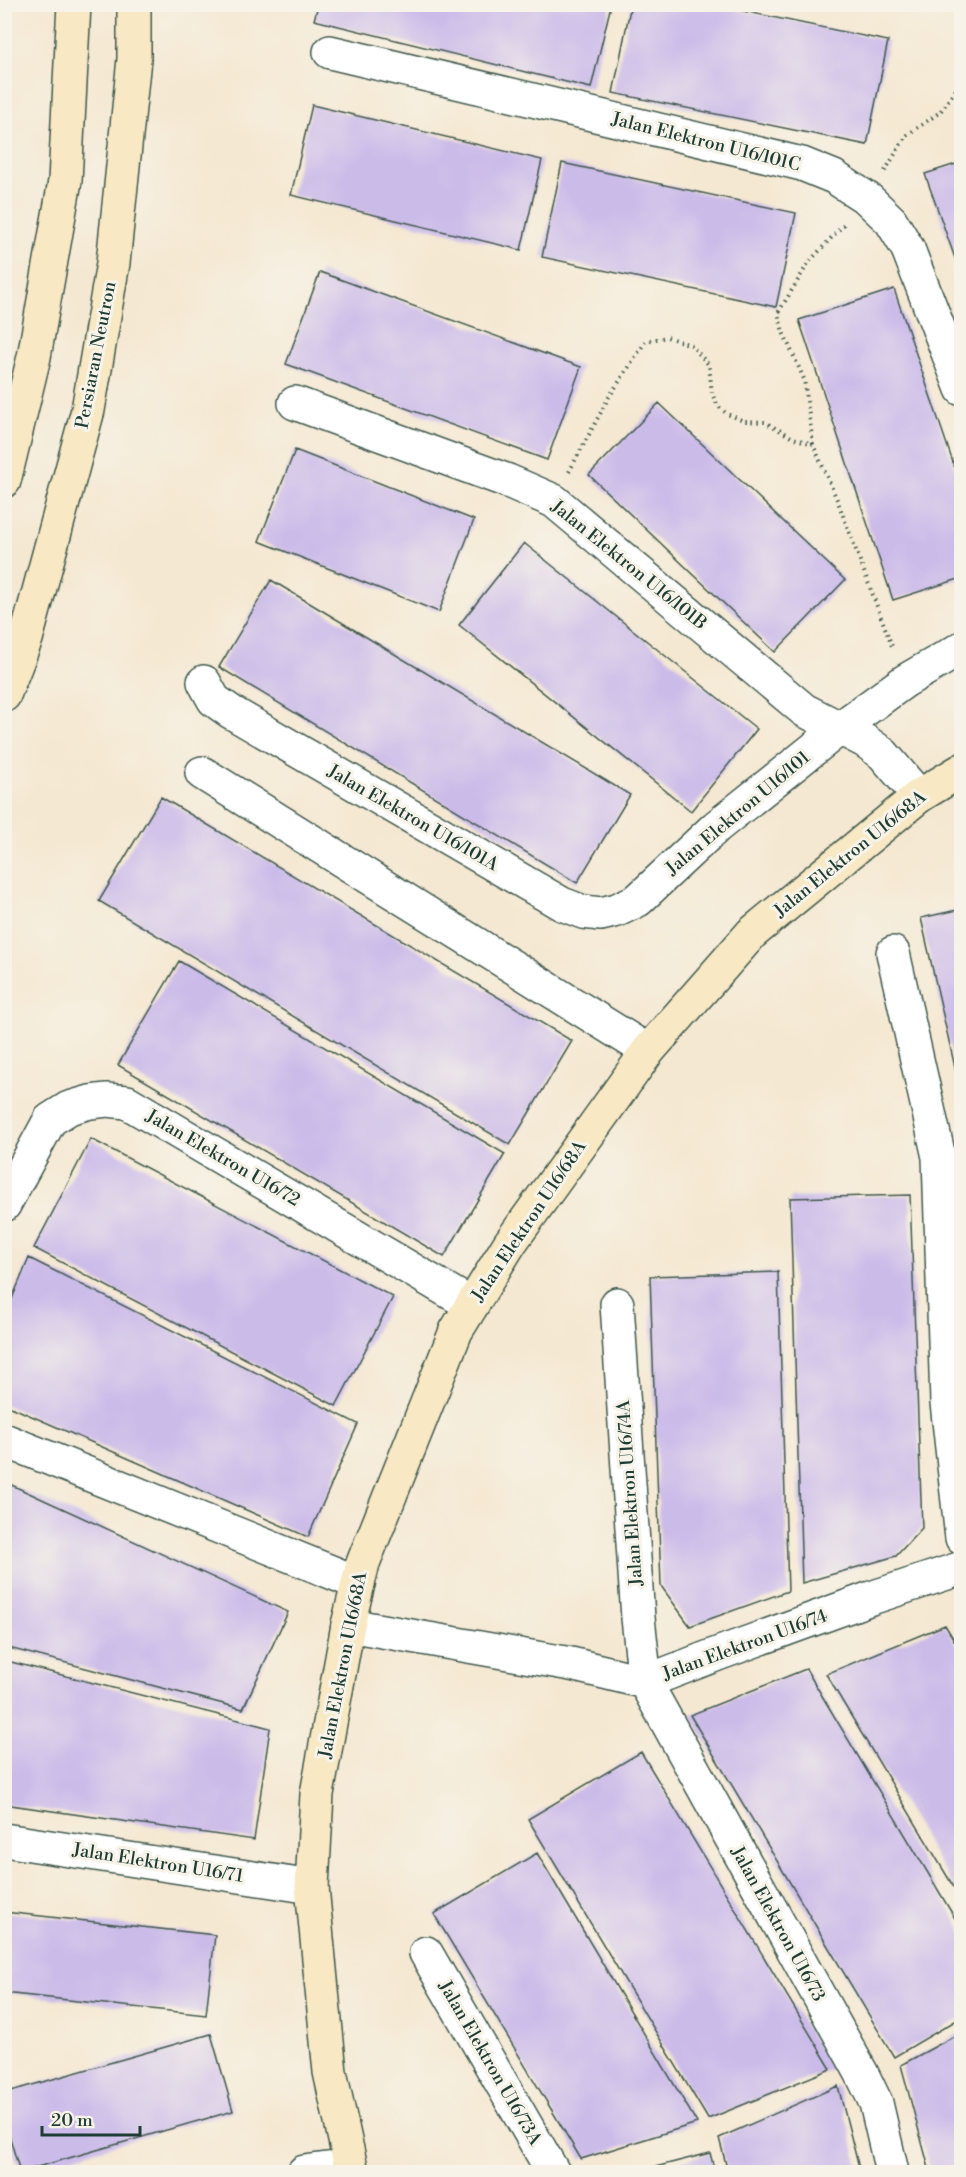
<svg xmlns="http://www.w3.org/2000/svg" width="966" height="2177" font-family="'Libre Bodoni',serif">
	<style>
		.building { fill: #cbbbe9 }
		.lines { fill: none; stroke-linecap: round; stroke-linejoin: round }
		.street-casing { stroke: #3f574c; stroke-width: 36 }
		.secondary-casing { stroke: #3f574c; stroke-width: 36 }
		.path { stroke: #3f574c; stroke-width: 4; stroke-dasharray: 1.5 4.5; stroke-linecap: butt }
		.street { stroke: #fff; stroke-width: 33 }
		.secondary { stroke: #f8e8c3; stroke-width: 33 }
		.labels { text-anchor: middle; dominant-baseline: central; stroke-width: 6; stroke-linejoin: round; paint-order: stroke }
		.street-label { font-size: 18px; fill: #1f3d34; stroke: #f7f3e8 }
	</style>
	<rect width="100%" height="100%" fill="#f7f3e8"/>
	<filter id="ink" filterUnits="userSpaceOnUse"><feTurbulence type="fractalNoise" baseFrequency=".0167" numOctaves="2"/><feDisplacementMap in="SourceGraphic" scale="12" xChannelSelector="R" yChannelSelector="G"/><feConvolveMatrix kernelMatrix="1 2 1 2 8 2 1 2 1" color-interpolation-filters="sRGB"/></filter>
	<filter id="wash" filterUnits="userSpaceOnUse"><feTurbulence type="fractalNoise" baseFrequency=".008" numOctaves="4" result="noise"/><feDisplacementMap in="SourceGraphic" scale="24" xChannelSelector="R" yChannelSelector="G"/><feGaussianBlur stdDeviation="1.35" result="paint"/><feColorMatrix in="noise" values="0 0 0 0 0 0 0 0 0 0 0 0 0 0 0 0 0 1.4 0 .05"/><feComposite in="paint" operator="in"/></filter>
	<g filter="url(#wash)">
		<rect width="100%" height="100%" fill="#f4e8d2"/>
		<g id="blocks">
			<path class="building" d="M631 4H709L888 41 867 145 613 93Z
				M318 5H611L591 88 314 20Z
				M312 105 542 160 521 250 291 195Z
				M962 162V275H961L925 174Z
				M562 163 796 213 776 307 542 257Z
				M320 272 581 367 547 460 286 364Z
				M894 289 962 489V578L893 600 799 320Z
				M659 403 845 580 775 652 589 475Z
				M295 450 474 520 439 612 259 541Z
				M524 543 757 729 691 811 459 625Z
				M271 580 630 795 577 883 219 667Z
				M161 797 572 1041 510 1145 99 901Z
				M962 909V1094H961L921 918Z
				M179 961 505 1154 444 1257 118 1065Z
				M91 1139 393 1297 336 1406 34 1248Z
				M910 1195 922 1528 896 1556 802 1583 790 1198Z
				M29 1258 358 1424 308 1537 4 1404V1318Z
				M778 1272 788 1591 690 1626 661 1586 650 1276Z
				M5 1482 288 1612 243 1709 5 1647Z
				M945 1625 962 1653V1901L826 1674Z
				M7 1661 270 1728 254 1840 4 1804V1682Z
				M806 1669 962 1930V2017L894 2057 690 1715Z
				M641 1752 831 2069 708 2119 528 1819Z
				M537 1853 697 2123 581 2159 434 1914Z
				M4 1912 215 1935 206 2015 4 1993Z
				M962 2032V2172H930L901 2065Z
				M211 2034 233 2111 20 2172 4 2118V2093Z
				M838 2086 860 2172H728L719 2138Z
				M710 2153 715 2172H636Z"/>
		</g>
	</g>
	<g filter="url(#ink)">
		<use href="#blocks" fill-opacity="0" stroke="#3f574c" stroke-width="1.5"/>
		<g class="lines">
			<defs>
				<path id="street" d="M330 52 802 164 834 177 868 199 891 221 908 249 962 389
					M295 403 508 481 554 501 804 710 865 741 883 754 919 796
					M204 682 214 700 231 712 562 904 583 912 601 914 617 910 638 900 716 827 840 728 905 681 962 648
					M202 773 648 1051
					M893 953 939 1157 947 1403 962 1538
					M4 1205 50 1120 69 1108 90 1102 107 1100 127 1102 472 1305
					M617 1304 638 1618 645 1682 861 2072 876 2103 892 2172
					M4 1440 358 1583
					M348 1625 571 1664 645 1682 720 1653 871 1598 962 1568
					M4 1840 312 1887
					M426 1953 553 2172
					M304 2172 350 2166"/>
				<path id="secondary" d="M4 481 34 357 65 181 74 4
					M4 695 26 639 88 410 113 263 134 59V4
					M352 2172 330 2072 312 1887 317 1794 348 1625 363 1563 456 1331 510 1243 648 1051 752 933 919 796 962 770"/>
			</defs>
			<use href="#street" class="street-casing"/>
			<use href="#secondary" class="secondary-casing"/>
			<path class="path" d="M885 171 906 136 940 112 960 84
				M813 444 804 379 783 332 778 313 809 262 846 222
				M569 472 609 397 646 341 667 337 691 345 709 365 712 394 718 406 727 414 745 421 765 422 793 438 813 444 838 502 893 649"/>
			<use href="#street" class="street"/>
			<use href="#secondary" class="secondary"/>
		</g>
	</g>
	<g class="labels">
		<g class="street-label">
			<text transform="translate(706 142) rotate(14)">Jalan Elektron U16/101C</text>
			<text transform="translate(96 355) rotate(-79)">Persiaran Neutron</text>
			<text transform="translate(629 565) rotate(39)">Jalan Elektron U16/101B</text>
			<text transform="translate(738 813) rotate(-40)">Jalan Elektron U16/101</text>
			<text transform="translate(413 818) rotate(30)">Jalan Elektron U16/101A</text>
			<text transform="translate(850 854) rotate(-39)">Jalan Elektron U16/68A</text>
			<text transform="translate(223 1158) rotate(30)">Jalan Elektron U16/72</text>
			<text transform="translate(529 1221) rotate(-56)">Jalan Elektron U16/68A</text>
			<text transform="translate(630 1493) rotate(-94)">Jalan Elektron U16/74A</text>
			<text transform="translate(745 1645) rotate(-20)">Jalan Elektron U16/74</text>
			<text transform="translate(343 1665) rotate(-79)">Jalan Elektron U16/68A</text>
			<text transform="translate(158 1863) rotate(9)">Jalan Elektron U16/71</text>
			<text transform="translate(778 1924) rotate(61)">Jalan Elektron U16/73</text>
			<text transform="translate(490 2063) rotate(60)">Jalan Elektron U16/73A</text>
		</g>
	</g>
	<rect width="966" height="2177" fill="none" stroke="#f7f3e8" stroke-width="24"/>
	<path d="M42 2126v9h98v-9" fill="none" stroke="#1f3d34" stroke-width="3"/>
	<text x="51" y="2126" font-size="18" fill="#1f3d34" stroke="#f7f3e8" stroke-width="4.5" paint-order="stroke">20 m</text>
</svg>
